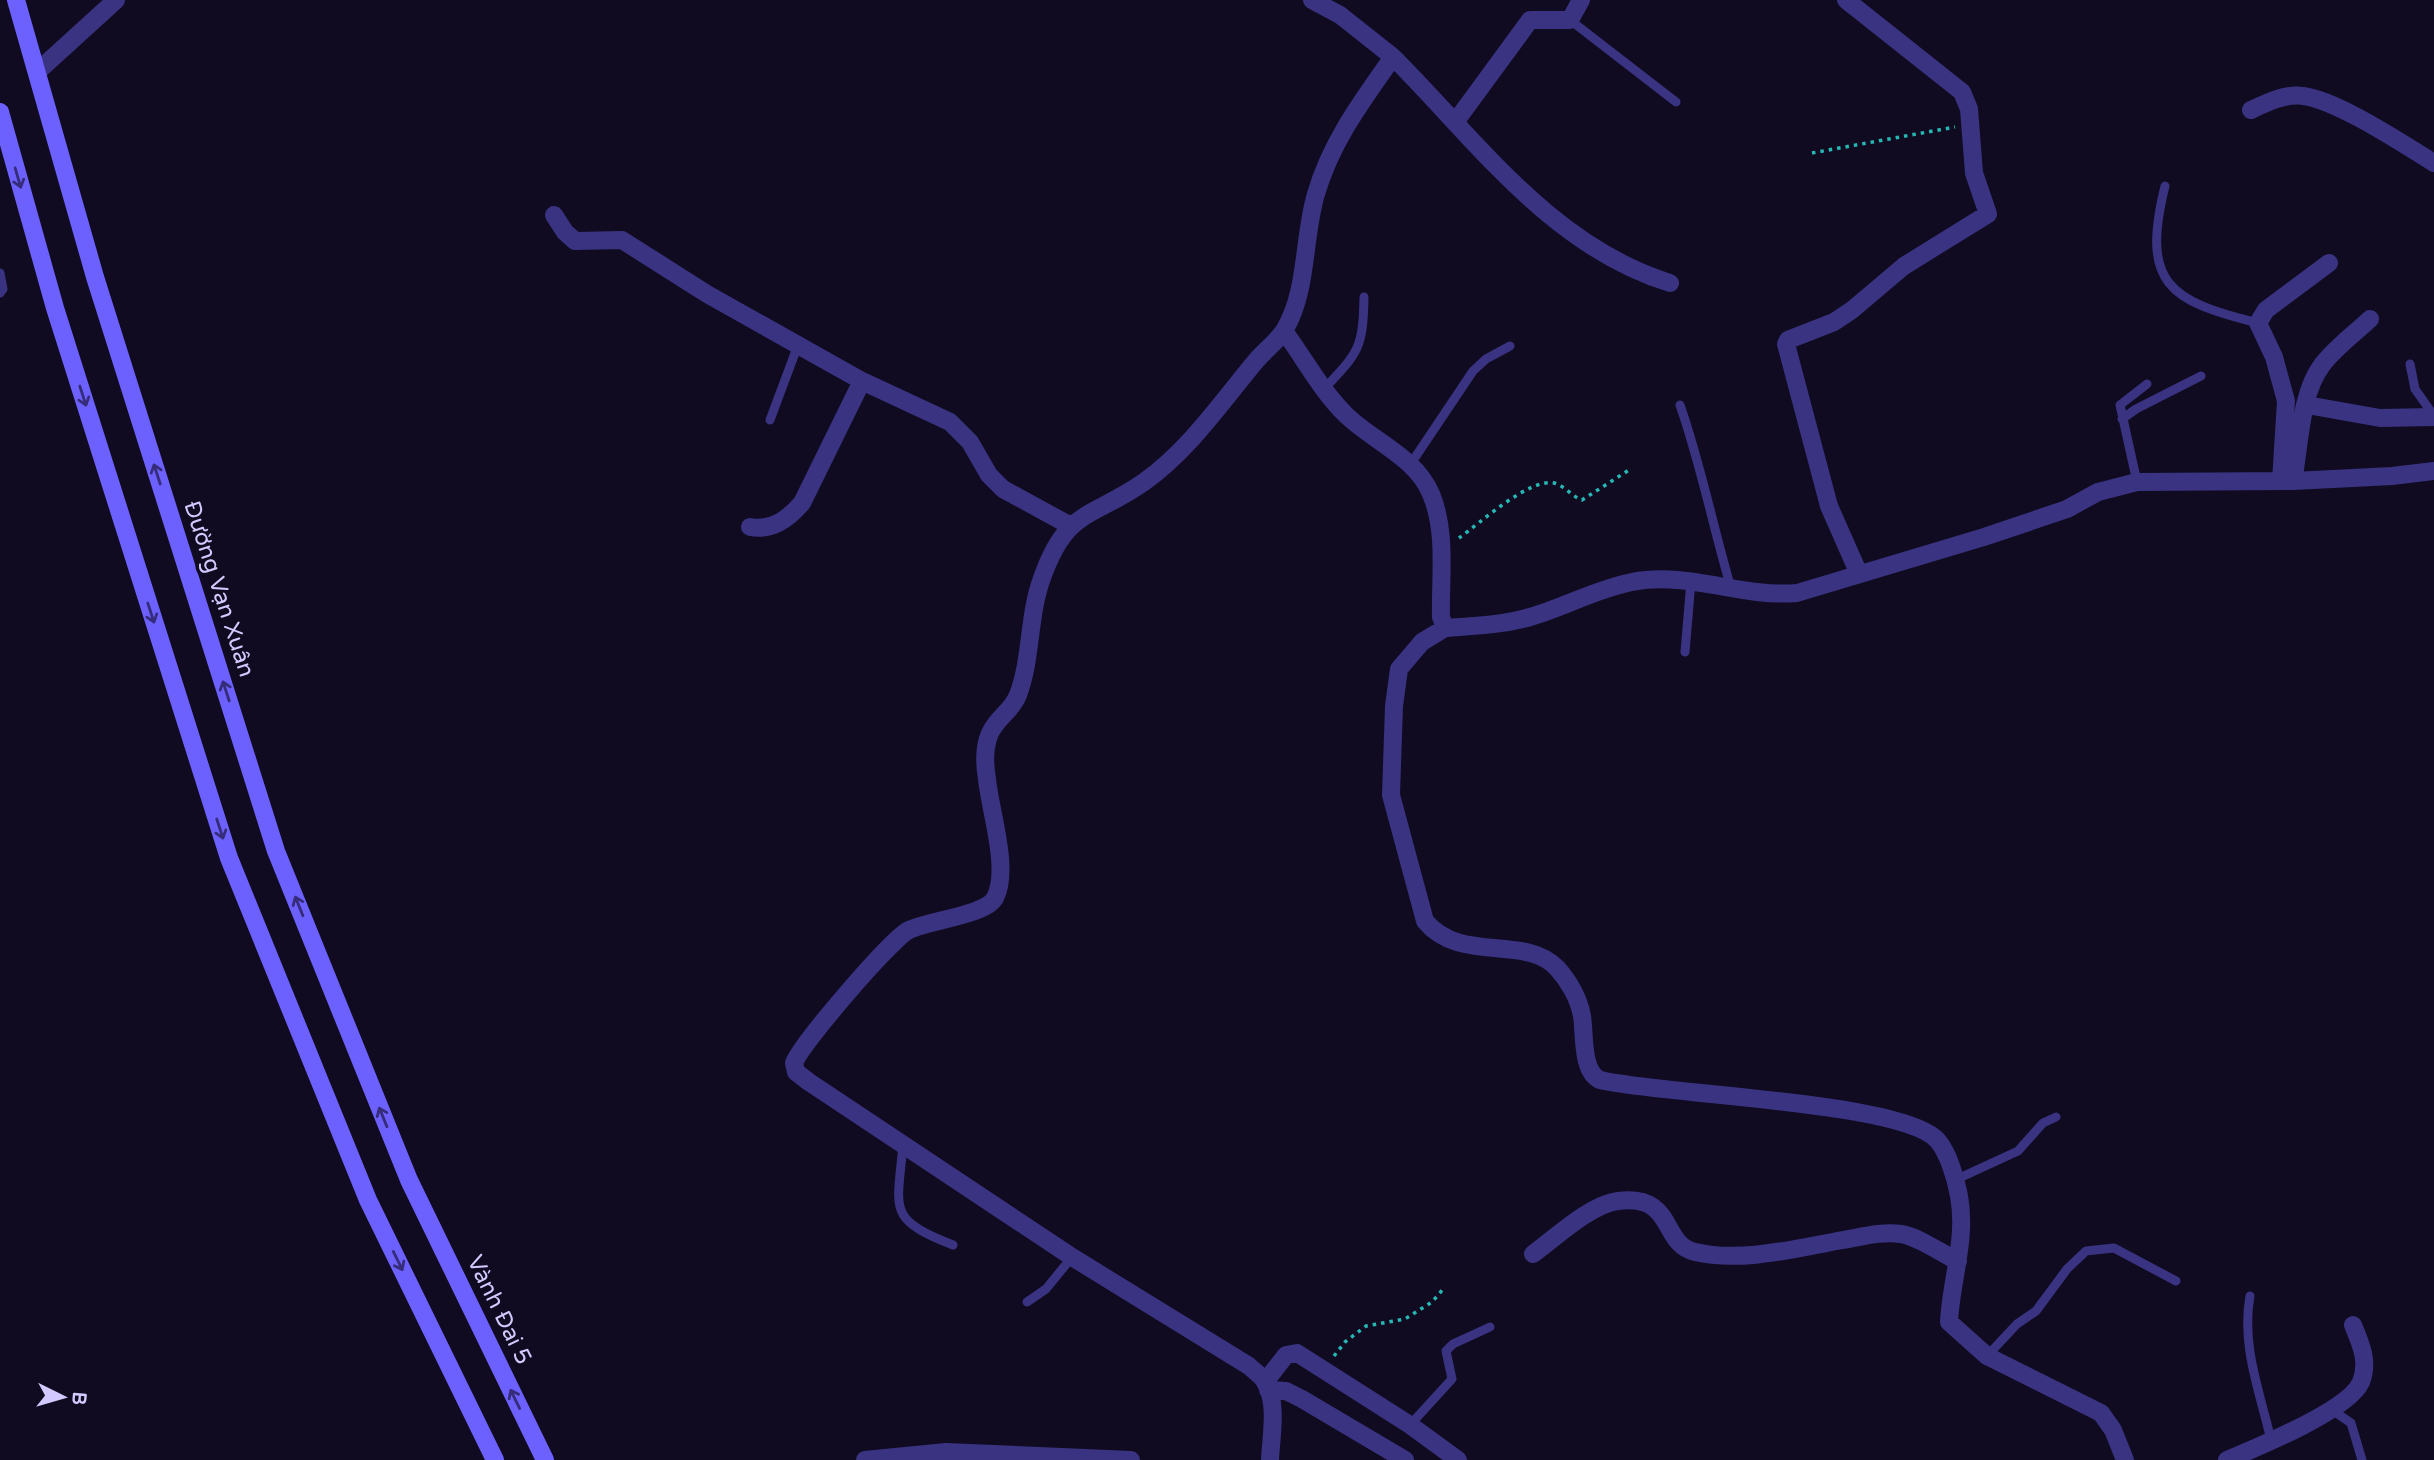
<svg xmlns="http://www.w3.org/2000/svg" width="2434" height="1460" font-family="'Varela Round',sans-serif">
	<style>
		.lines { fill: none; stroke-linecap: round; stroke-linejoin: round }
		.path { stroke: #26b8b5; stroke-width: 3.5; stroke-dasharray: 3.5 5; stroke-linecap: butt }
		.service { stroke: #393382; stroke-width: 9 }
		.minor { stroke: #393382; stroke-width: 18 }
		.secondary { stroke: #6c61ff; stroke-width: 18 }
		.oneway { stroke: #352d79 }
		.labels { text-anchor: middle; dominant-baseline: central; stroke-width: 7; stroke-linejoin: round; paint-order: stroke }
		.street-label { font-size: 23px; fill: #d2caff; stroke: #100b20 }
	</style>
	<rect width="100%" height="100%" fill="#100b20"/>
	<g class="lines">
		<path class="path" d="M1812 153 1955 127
			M1459 538C1480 523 1529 478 1554 483 1565 486 1571 496 1582 500L1629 470
			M1334 1356 1345 1342 1366 1326 1405 1319 1432 1302 1444 1288"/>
		<path class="service" d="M1570 20 1676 102
			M2165 186C2141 283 2168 301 2258 323
			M0 273 3 289 0 293
			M2410 364 2415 389 2434 416
			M1324 389C1359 352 1363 348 1364 297
			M1680 405C1701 465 1713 527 1731 588
			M2122 419 2136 409 2201 376
			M770 420 798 345
			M1410 465 1473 371 1486 359 1510 346
			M2137 482 2120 405 2147 384
			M1685 652 1691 581
			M903 1145C897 1211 887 1219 953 1245
			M1955 1180 2018 1151 2043 1123 2056 1117
			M2250 1296C2241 1346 2260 1392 2271 1440
			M1027 1302 1046 1289 1072 1257
			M1987 1356 2017 1324 2036 1311 2067 1269 2086 1251 2114 1248 2176 1281
			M2332 1410 2351 1423 2362 1460
			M1410 1425 1452 1379 1446 1351 1453 1344 1490 1327"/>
		<path class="minor" d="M1846 0 1962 92 1969 109 1974 173 1988 214 1904 266 1852 310 1834 322 1788 340 1786 344 1829 506 1859 574
			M1393 57C1478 142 1551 246 1670 283
			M37 72 116 0
			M2251 110C2266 103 2286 93 2303 96 2337 100 2403 144 2434 163
			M1456 121 1530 20H1570L1581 0
			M554 215 565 232 575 241 622 240 707 294 862 381 950 422 970 442 989 475 1003 489 1069 525
			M1284 331C1304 358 1321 390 1345 414 1372 441 1416 457 1431 494 1447 532 1440 577 1441 617L1445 628 1422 642 1399 669 1394 706 1391 795 1425 921C1460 964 1525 934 1557 968 1569 981 1579 999 1582 1016 1585 1034 1581 1071 1600 1080 1661 1095 1905 1101 1938 1141 1949 1154 1956 1180 1959 1196 1967 1239 1951 1280 1949 1322L1987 1356 2101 1413 2113 1430 2125 1460
			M2307 405 2380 418 2434 417
			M2281 481 2286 401 2274 357 2258 323 2266 310 2329 263
			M2293 481C2300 445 2300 394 2322 365 2335 348 2354 334 2370 319
			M750 527C772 531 788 519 802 503L862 381
			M1445 628C1473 626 1502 625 1530 617 1565 607 1596 589 1632 582 1689 571 1741 598 1797 593L1984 537 2067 509 2098 492 2137 482 2293 481 2392 476 2434 471
			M1533 1254C1555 1238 1591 1204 1618 1201 1676 1194 1660 1244 1695 1252 1742 1263 1797 1248 1843 1240 1861 1237 1882 1231 1901 1234 1920 1237 1940 1253 1958 1261
			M1265 1382 1286 1355 1297 1353 1410 1425 1458 1460
			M1268 1390 1286 1391 1302 1399 1405 1460
			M865 1460 946 1452 1131 1460
			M1270 1460C1271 1437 1278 1402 1265 1382 1262 1376 1254 1371 1249 1366L1072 1257 809 1082 796 1072 794 1063C801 1044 892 938 909 930 930 920 986 915 995 898 1010 869 990 811 987 779 984 761 983 740 995 725 1003 714 1013 708 1018 695 1032 658 1028 616 1042 578 1067 508 1091 519 1144 482 1188 451 1221 403 1255 362 1264 351 1278 341 1285 329 1308 290 1303 237 1316 194 1331 142 1362 101 1393 57L1340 15 1312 0
			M2227 1460C2256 1448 2349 1410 2361 1382 2369 1362 2361 1344 2353 1325"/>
		<path class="secondary" d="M16 0 95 277 276 851 409 1180 545 1460
			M0 112 55 308 229 858 368 1200 495 1460"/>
	</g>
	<defs><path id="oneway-shaft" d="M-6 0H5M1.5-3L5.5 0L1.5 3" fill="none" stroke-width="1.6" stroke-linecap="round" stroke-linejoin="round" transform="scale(1.75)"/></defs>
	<g class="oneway">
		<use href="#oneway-shaft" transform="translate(18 178) rotate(74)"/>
		<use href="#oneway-shaft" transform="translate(83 396) rotate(72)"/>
		<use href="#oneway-shaft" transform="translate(157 474) rotate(-108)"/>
		<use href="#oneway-shaft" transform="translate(151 613) rotate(72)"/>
		<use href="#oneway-shaft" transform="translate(226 691) rotate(-108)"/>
		<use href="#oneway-shaft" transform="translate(220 829) rotate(72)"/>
		<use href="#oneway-shaft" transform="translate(299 906) rotate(-112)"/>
		<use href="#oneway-shaft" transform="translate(383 1117) rotate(-112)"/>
		<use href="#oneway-shaft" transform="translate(398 1261) rotate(64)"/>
		<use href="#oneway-shaft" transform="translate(515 1399) rotate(-116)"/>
	</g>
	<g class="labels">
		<g class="street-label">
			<text transform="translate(219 589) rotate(72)">Đường Vạn Xuân</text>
			<text transform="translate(499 1310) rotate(64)">Vành Đai 5</text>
		</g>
	</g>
	<g transform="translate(63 1397) rotate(95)" stroke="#100b20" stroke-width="5" paint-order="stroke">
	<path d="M0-5L12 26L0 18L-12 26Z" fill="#d2caff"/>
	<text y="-10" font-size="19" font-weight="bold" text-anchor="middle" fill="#d2caff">B</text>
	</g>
</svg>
